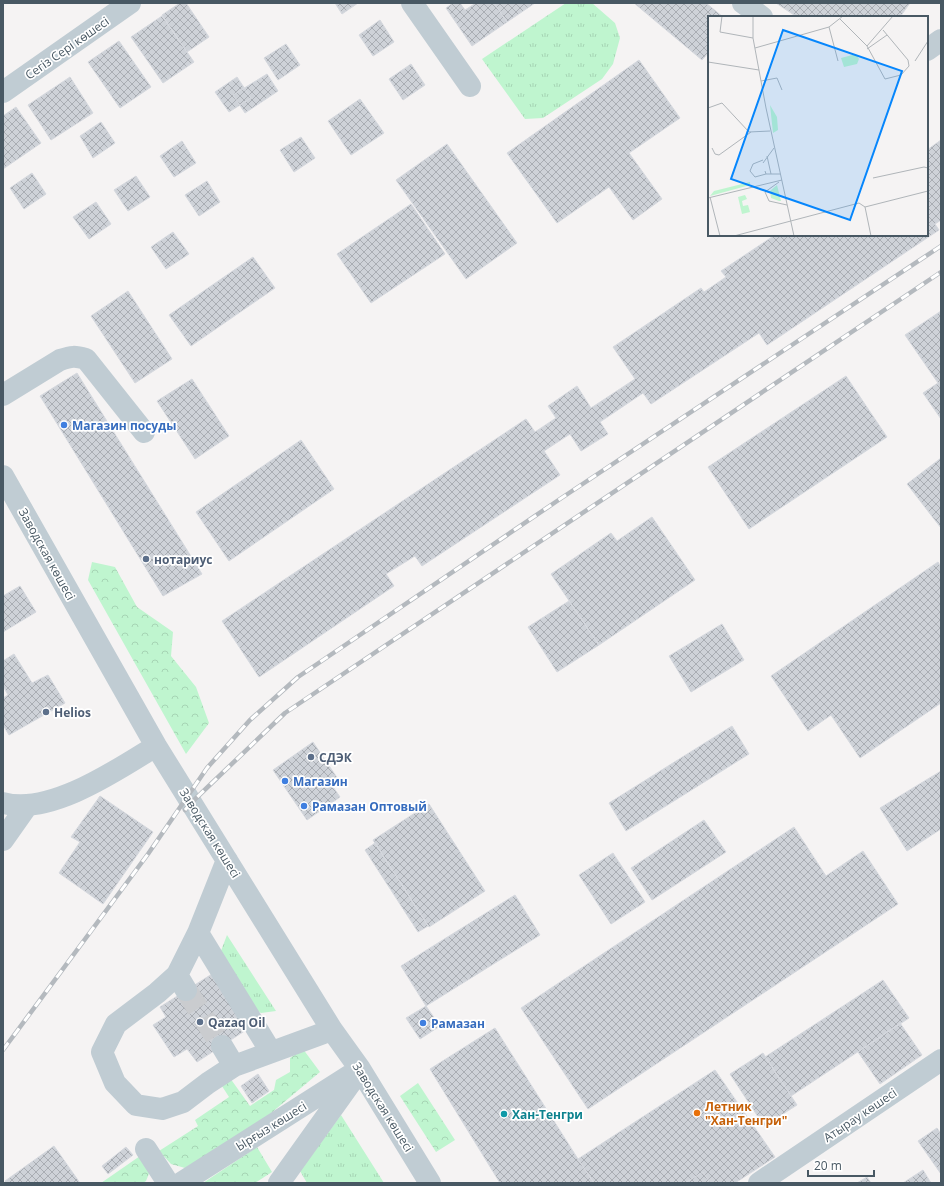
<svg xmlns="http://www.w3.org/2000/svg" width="944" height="1186" font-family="'Open Sans',sans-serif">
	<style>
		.grass { fill: url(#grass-tufts) }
		.forest { fill: url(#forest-crowns) }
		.building { fill: url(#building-cross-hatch); stroke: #d6d9df }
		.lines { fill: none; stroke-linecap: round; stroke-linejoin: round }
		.minor-tunnel { stroke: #cacccf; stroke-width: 22; stroke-dasharray: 22 11; stroke-linecap: butt }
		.minor { stroke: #c0ccd3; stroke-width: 22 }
		.rail-casing { stroke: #b4b9be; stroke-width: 4.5 }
		.rail { stroke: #fff; stroke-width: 3; stroke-dasharray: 9; stroke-linecap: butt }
		.shop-dot { fill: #3f7fe0; stroke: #fff; stroke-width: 1.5 }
		.service-dot { fill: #5c6f8a; stroke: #fff; stroke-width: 1.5 }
		.food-dot { fill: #e8710a; stroke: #fff; stroke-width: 1.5 }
		.culture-dot { fill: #0f9aa8; stroke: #fff; stroke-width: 1.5 }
		.labels { text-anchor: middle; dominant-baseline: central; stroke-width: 3.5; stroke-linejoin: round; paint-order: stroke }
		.street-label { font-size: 12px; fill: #485863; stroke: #fff }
		.shop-label { font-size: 12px; font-weight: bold; fill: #366cbe; stroke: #fff; text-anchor: start }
		.service-label { font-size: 12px; font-weight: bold; fill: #4e5e75; stroke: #fff; text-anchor: start }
		.food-label { font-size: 12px; font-weight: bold; fill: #c56008; stroke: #fff; text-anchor: start }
		.culture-label { font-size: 12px; font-weight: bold; fill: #0d838f; stroke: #fff; text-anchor: start }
		.inset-road { fill: none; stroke: #b0b5b9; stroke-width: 1 }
		.view { fill: #0686fc; fill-opacity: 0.15; stroke: #0686fc; stroke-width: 2 }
		.inset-edge { fill: none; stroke: #485863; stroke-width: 2 }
	</style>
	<defs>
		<pattern id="grass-tufts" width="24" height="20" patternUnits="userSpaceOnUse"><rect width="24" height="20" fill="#bff5cf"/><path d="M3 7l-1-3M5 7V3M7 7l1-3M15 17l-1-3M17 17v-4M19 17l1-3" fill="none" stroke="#a6d4b4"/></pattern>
		<pattern id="forest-crowns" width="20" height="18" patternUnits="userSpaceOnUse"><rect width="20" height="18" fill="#bff5cf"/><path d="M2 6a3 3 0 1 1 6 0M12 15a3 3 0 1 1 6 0" fill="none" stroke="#a6d4b4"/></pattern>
		<pattern id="building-cross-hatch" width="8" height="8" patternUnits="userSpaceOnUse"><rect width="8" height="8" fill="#ced2d8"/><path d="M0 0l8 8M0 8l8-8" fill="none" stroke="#a9adb3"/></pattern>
	</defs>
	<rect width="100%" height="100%" fill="#f5f3f3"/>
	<path class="grass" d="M566 3H592L615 23 620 38 613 64 602 79 543 118 525 119 482 59Z
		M227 935 276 1011 261 1013 246 1003 219 956Z
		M341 1115 384 1183H307L300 1171Z"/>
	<path class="forest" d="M92 562 115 567 137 607 173 632 171 656 196 687 209 723 186 754 88 580Z
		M303 1049 320 1072 258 1124 185 1168 171 1164 159 1151 198 1126 195 1120 229 1097 220 1083 230 1078 250 1106 274 1090 276 1080 290 1072V1058Z
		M418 1083 455 1140 436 1152 400 1096Z
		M257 1147 272 1172 255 1183H203Z
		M140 1156 150 1171 146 1181 143 1183H101Z"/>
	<path class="building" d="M180 3H186L209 37 187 52 162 15Z
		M335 3H358L342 14Z
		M453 3H460L465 10 476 3H494L507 22 472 46 446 8Z
		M494 3H535L507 22Z
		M634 3H706L723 17H709V52L702 60Z
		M776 3H910L900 17H797Z
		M162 16 194 62 163 83 131 37Z
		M380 20 394 42 373 56 359 35Z
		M119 41 151 87 120 108 88 62Z
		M286 44 300 65 278 80 264 58Z
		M639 60 680 118 629 153 662 199 633 220 609 187 557 223 507 153Z
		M411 64 425 85 403 100 389 79Z
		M267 74 278 91 245 113 233 95Z
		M70 77 93 113 51 140 28 105Z
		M237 77 251 98 229 112 215 92Z
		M360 99 384 133 351 155 328 121Z
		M16 107 41 143 3 169V116Z
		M101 122 115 143 93 158 80 136Z
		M301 137 315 158 294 172 280 150Z
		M941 140V220L935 224 939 230 767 345 759 333 651 404 643 393 600 422 608 434 581 451 570 434 544 451 560 475 422 566 415 556 386 574 394 586 259 677 222 621 526 419 535 432 556 418 548 406 577 386 591 408 635 379 613 347 701 288 704 292 726 277 721 271 775 235H927V150Z
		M182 141 196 163 174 177 160 156Z
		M447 144 517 243 466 279 396 180Z
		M32 173 46 194 24 209 10 188Z
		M136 176 150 197 128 211 114 190Z
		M207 181 220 202 199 216 185 195Z
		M96 202 111 224 89 239 73 217Z
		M411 204 445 254 371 303 337 254Z
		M173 232 189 254 166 269 151 247Z
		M253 257 275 288 191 346 169 315Z
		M128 291 172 359 135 383 91 316Z
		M941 311V419L923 393 938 383 905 335Z
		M77 373 202 574 163 596 40 396Z
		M846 376 887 437 749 529 708 467Z
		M192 379 229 436 195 459 157 401Z
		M301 440 334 489 229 561 196 512Z
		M941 458V528L907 484Z
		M652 517 695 580 599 645 551 574 611 533 617 541Z
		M938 562 941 567V703L860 758 831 715 808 731 771 676Z
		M20 586 36 612 3 632V596Z
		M569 601 599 645 557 672 528 627Z
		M722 624 744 660 691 692 669 656Z
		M14 654 32 683 48 675 65 703 9 735 3 725V698L8 695 3 686V661Z
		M732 726 749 754 626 831 609 803Z
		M313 742 338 779 331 784 340 797 307 820 273 770Z
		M941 771V829L907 851 880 808Z
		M100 796 153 832 103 904 59 873 80 842 71 837Z
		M429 804 485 891 429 927 373 840Z
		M704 820 726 852 652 900 631 868Z
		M794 827 826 876 863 851 898 904 588 1109 521 1008Z
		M375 843 428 926 418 932 365 850Z
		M613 853 645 902 611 924 579 875Z
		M515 895 540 935 426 1006 401 966Z
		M212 974 246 1030 197 1062 187 1049 174 1057 153 1025 166 1017 160 1007Z
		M883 980 909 1018 791 1096 765 1057Z
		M426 1006 440 1026 420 1039 406 1018Z
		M900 1023 922 1055 880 1084 858 1052Z
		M495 1028 578 1159 594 1183H500L430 1069Z
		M763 1053 797 1105 764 1126 730 1074Z
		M715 1070 775 1157 735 1183H594L578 1159Z
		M258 1074 269 1091 252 1103 241 1086Z
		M937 1128 941 1134V1174L918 1141Z
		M54 1146 80 1183H6L5 1181Z
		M126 1147 133 1155 108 1174 102 1166Z
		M923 1170 931 1183H903Z
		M703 1172 710 1183H685Z
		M867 1177 871 1183H857Z"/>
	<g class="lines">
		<path class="minor-tunnel" d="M186 990 222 1046"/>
		<path class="minor" d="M412 3 470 86
			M743 3 762 17
			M927 50 941 40
			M3 92 130 3
			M3 395 60 360C72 356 75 356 86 359L144 432
			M3 476 156 746 332 1030 360 1069 430 1183
			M3 803C50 816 117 770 156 746
			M3 840 27 806
			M198 933 271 1052
			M177 975 157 993 116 1024 102 1052 115 1083 136 1105 162 1109 183 1102 208 1083 234 1066
			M186 990 177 975 198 933 227 860
			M222 1046 234 1066 332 1030
			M146 1149 168 1183
			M181 1183 360 1069
			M279 1183 354 1078
			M759 1183 941 1060"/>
		<defs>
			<path id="rail" d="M185 810 191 803 285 713 941 272
				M3 1050 148 854 207 768 250 720 298 677 560 499 941 246"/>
		</defs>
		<use href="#rail" class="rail-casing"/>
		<use href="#rail" class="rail"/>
	</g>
	<g class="shop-dot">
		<circle cx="64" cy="425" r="4"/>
		<circle cx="285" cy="781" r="4"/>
		<circle cx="304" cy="806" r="4"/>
		<circle cx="423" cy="1023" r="4"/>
	</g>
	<g class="service-dot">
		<circle cx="146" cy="559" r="4"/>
		<circle cx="46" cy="712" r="4"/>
		<circle cx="311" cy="757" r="4"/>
		<circle cx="200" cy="1022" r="4"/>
	</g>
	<circle class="food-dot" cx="697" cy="1113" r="4"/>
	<circle class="culture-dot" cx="504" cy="1114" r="4"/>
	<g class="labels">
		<g class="street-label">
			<text transform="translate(67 48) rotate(-35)">Сегіз Сері көшесі</text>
			<text transform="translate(47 554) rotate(61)">Заводская көшесі</text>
			<text transform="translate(210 833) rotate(58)">Заводская көшесі</text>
			<text transform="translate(383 1107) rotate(58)">Заводская көшесі</text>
			<text transform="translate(860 1115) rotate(-34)">Атырау көшесі</text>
			<text transform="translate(271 1126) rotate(-32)">Ырғыз көшесі</text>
		</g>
		<g class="shop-label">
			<text x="72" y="425">Магазин посуды</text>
			<text x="293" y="781">Магазин</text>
			<text x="312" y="806">Рамазан Оптовый</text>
			<text x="431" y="1023">Рамазан</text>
		</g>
		<g class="service-label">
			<text x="154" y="559">нотариус</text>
			<text x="54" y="712">Helios</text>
			<text x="319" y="757">СДЭК</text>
			<text x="208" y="1022">Qazaq Oil</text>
		</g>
		<g class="food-label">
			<text x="705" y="1106">Летник<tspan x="705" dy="14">"Хан-Тенгри"</tspan></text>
		</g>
		<g class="culture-label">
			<text x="512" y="1114">Хан-Тенгри</text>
		</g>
	</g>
	<g transform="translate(708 16)">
		<rect width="220" height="220" fill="#f5f3f3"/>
		<path d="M148 38 151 43 149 48 136 51 133 42ZM69 169 73 185H71L63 182 62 175ZM37 179 39 183 34 185 35 190 40 189 42 196 34 198 30 181Z" fill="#bff5cf"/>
		<path d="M62 89 69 101 70 114 65 117ZM42 166V169L2 180 6 175Z" fill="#bff5cf"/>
		<path class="inset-road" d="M14 0 12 16 45 22M45 0V22L58 92 86 220M132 3 159 30 177 63 193 59 201 50 200 44 175 14M121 11 130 45M159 30 185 0M47 32 121 11 135 0M159 33 179 19M207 45 220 25M0 46 51 54M53 65 69 62 74 74M0 92 14 87 41 116 62 115M4 132 7 138 11 139 43 116M59 140 63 158M55 144 45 148 42 155 47 161 58 158M55 147 66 132M57 155 58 158H72M165 162 216 151 220 152M71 166 57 176 61 185 79 189M2 181 12 220M0 182 74 164M157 191 163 220M26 220 151 187 157 191 220 175"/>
		<path class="view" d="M75 14 194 55 142 204 23 163Z"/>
		<rect width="220" height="220" class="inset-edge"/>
	</g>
	<rect width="944" height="1186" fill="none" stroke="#485863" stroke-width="8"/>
	<path d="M808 1170v6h66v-6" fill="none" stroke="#485863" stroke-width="2"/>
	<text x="814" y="1170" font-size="12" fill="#485863" stroke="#ffffff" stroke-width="3" paint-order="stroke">20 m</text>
</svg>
